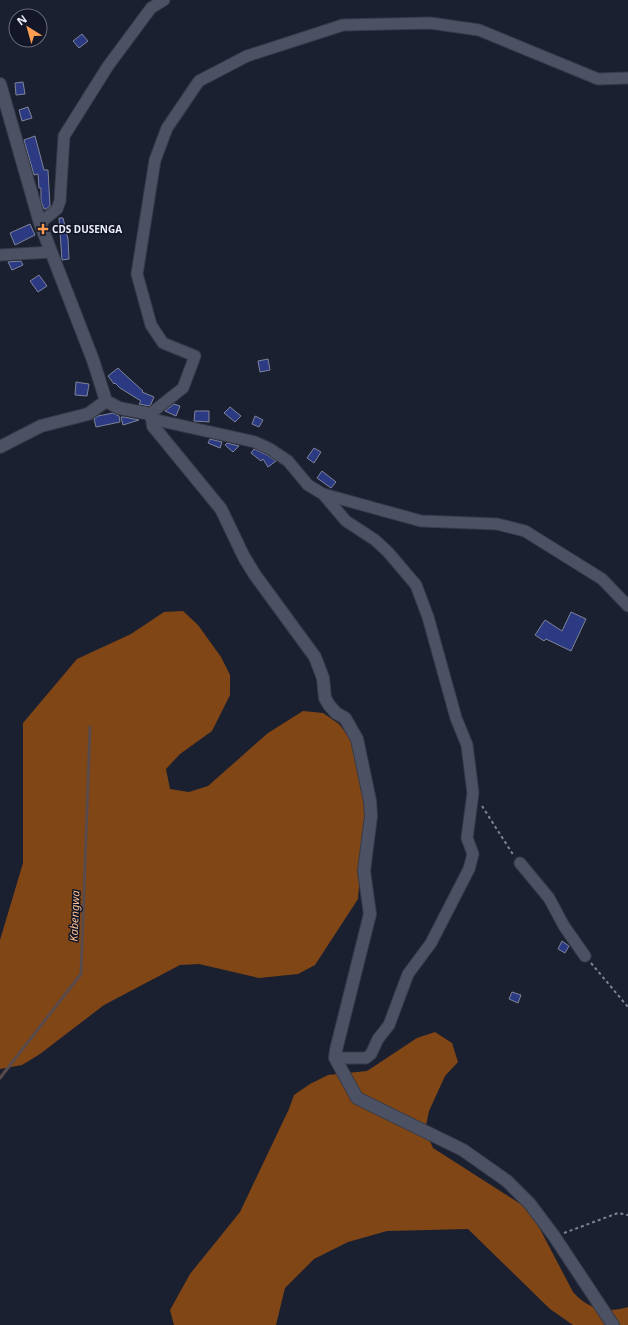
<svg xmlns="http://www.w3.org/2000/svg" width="628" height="1325" font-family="'Noto Sans',sans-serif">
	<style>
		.forest { fill: #804615 }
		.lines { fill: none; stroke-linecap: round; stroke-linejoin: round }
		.stream { stroke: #594b4b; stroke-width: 3 }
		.building { fill: #2c3a83; stroke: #7e8498 }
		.street-casing { stroke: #383b49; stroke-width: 13 }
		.secondary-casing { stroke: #383b49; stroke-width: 14 }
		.path { stroke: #7f8491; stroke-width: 2; stroke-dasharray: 3 3; stroke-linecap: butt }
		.street { stroke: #4c5264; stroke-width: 11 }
		.secondary { stroke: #4c5264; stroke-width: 12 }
		.poi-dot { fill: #fc9d53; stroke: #121626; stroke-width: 1.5 }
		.labels { text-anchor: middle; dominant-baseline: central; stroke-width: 3; stroke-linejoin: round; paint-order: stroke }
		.poi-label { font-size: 10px; font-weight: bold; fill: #eaeef9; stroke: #121626; text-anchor: start }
		.water-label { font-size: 11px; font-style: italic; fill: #fcbe91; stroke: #121626 }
	</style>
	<rect width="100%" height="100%" fill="#1b2030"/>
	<path class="forest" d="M183 611 198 625 221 657 230 675V695L212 731 180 754 166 769 170 789 189 792 208 786 268 733 303 711 323 713 339 724 352 741 365 807 358 899 315 965 298 974 259 978 199 964 180 965 104 1005 40 1054 22 1065 0 1069V940L23 863V723L77 659 131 634 164 612Z
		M435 1032 452 1043 458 1062 445 1076 429 1111 425 1130 433 1148 530 1210 573 1292C588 1309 606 1314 628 1307V1325H573L550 1309 468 1229 387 1231 348 1242 314 1259 285 1288 276 1325H174L170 1310 190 1274 240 1212 289 1109 294 1095 310 1084 328 1075 367 1071 417 1038Z"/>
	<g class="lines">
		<path class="stream" d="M0 1078 81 974 90 727"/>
	</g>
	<path class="building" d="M82 34 88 41 79 48 73 41Z
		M23 82 25 94 16 95 15 83Z
		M28 107 32 118 22 121 19 110Z
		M35 136 44 170H48L50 206 46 209H44L41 201V188H39L38 174 34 175 24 140Z
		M59 218H63L68 239 69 259 62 260Z
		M30 224 35 235 15 245 10 233Z
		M21 261 23 265 12 270 8 262Z
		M39 275 47 286 38 292 30 281Z
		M268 359 270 370 260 372 258 361Z
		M118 368 122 372 143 391 142 392 154 397 151 404 149 406 139 404 141 401 120 388 115 383 114 384 108 376Z
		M76 382 89 384 87 396 75 395Z
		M174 404 180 406 176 416 165 411Z
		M230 407 241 416 235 422 224 413Z
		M195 411H209V422L194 421Z
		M113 413 119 416 120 422 96 427 94 419 98 416Z
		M255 416 263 420 259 427 252 424Z
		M121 417H124L139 420 123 425Z
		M210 439 222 442 220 448 208 443Z
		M227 443 239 446 233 452 225 445Z
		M314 448 321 452 314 463 307 458Z
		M254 449 267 455 276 461 268 467 263 459 261 461 251 453Z
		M322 471 336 482 331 488 317 478Z
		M571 612 586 619 571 651 546 639 544 641 535 635 545 620 562 631Z
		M562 941 569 946 565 953 558 949Z
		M512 992 521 995 518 1003 509 999Z"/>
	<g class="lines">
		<defs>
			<path id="street" d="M40 223 57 209 60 201 64 136 108 66 151 8 164 0
				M0 255 51 252
				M150 414 183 388 195 356 163 343 151 325 137 274 155 160 167 128 199 81 247 56 343 25 430 23 479 30 598 79 628 78
				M152 419 255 442 270 449 288 461 308 485 323 494 421 521 497 524 525 531 602 579 628 606
				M323 494 346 521 375 540 388 552 416 585 428 617 456 718 467 745 473 793 467 838 473 854 469 869 431 943 408 974 389 1025 378 1039 371 1054 366 1058H335
				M520 863 549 898 564 926 585 956"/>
			<path id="secondary" d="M0 84 40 223 93 360 106 401 88 414 41 426 0 447
				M106 401 119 408 150 414 152 419 153 426 221 509 244 557 255 575 315 657 323 678 325 698 329 705 336 713 345 718 357 739 370 801 371 816 364 871 370 914 336 1050 335 1058 357 1098 463 1150 507 1181 530 1204 554 1236 613 1325"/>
		</defs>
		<use href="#street" class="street-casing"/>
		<use href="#secondary" class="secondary-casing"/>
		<path class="path" d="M482 806 514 856
			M591 963 628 1007
			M564 1233 618 1213 628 1215"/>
		<use href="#street" class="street"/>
		<use href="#secondary" class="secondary"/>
	</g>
	<path class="poi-dot" d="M41 223h4v4h4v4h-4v4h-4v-4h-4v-4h4z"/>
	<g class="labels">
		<g class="poi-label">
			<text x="52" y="229">CDS DUSENGA</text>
		</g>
		<g class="water-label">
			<text transform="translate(74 916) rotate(-88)">Kabengwa</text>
		</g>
	</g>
	<g transform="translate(28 28) rotate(323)"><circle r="19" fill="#121626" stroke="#686c7a"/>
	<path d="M0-3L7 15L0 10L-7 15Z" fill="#fc9d53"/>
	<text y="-6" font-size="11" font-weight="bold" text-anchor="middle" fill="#eaeef9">N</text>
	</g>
</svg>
